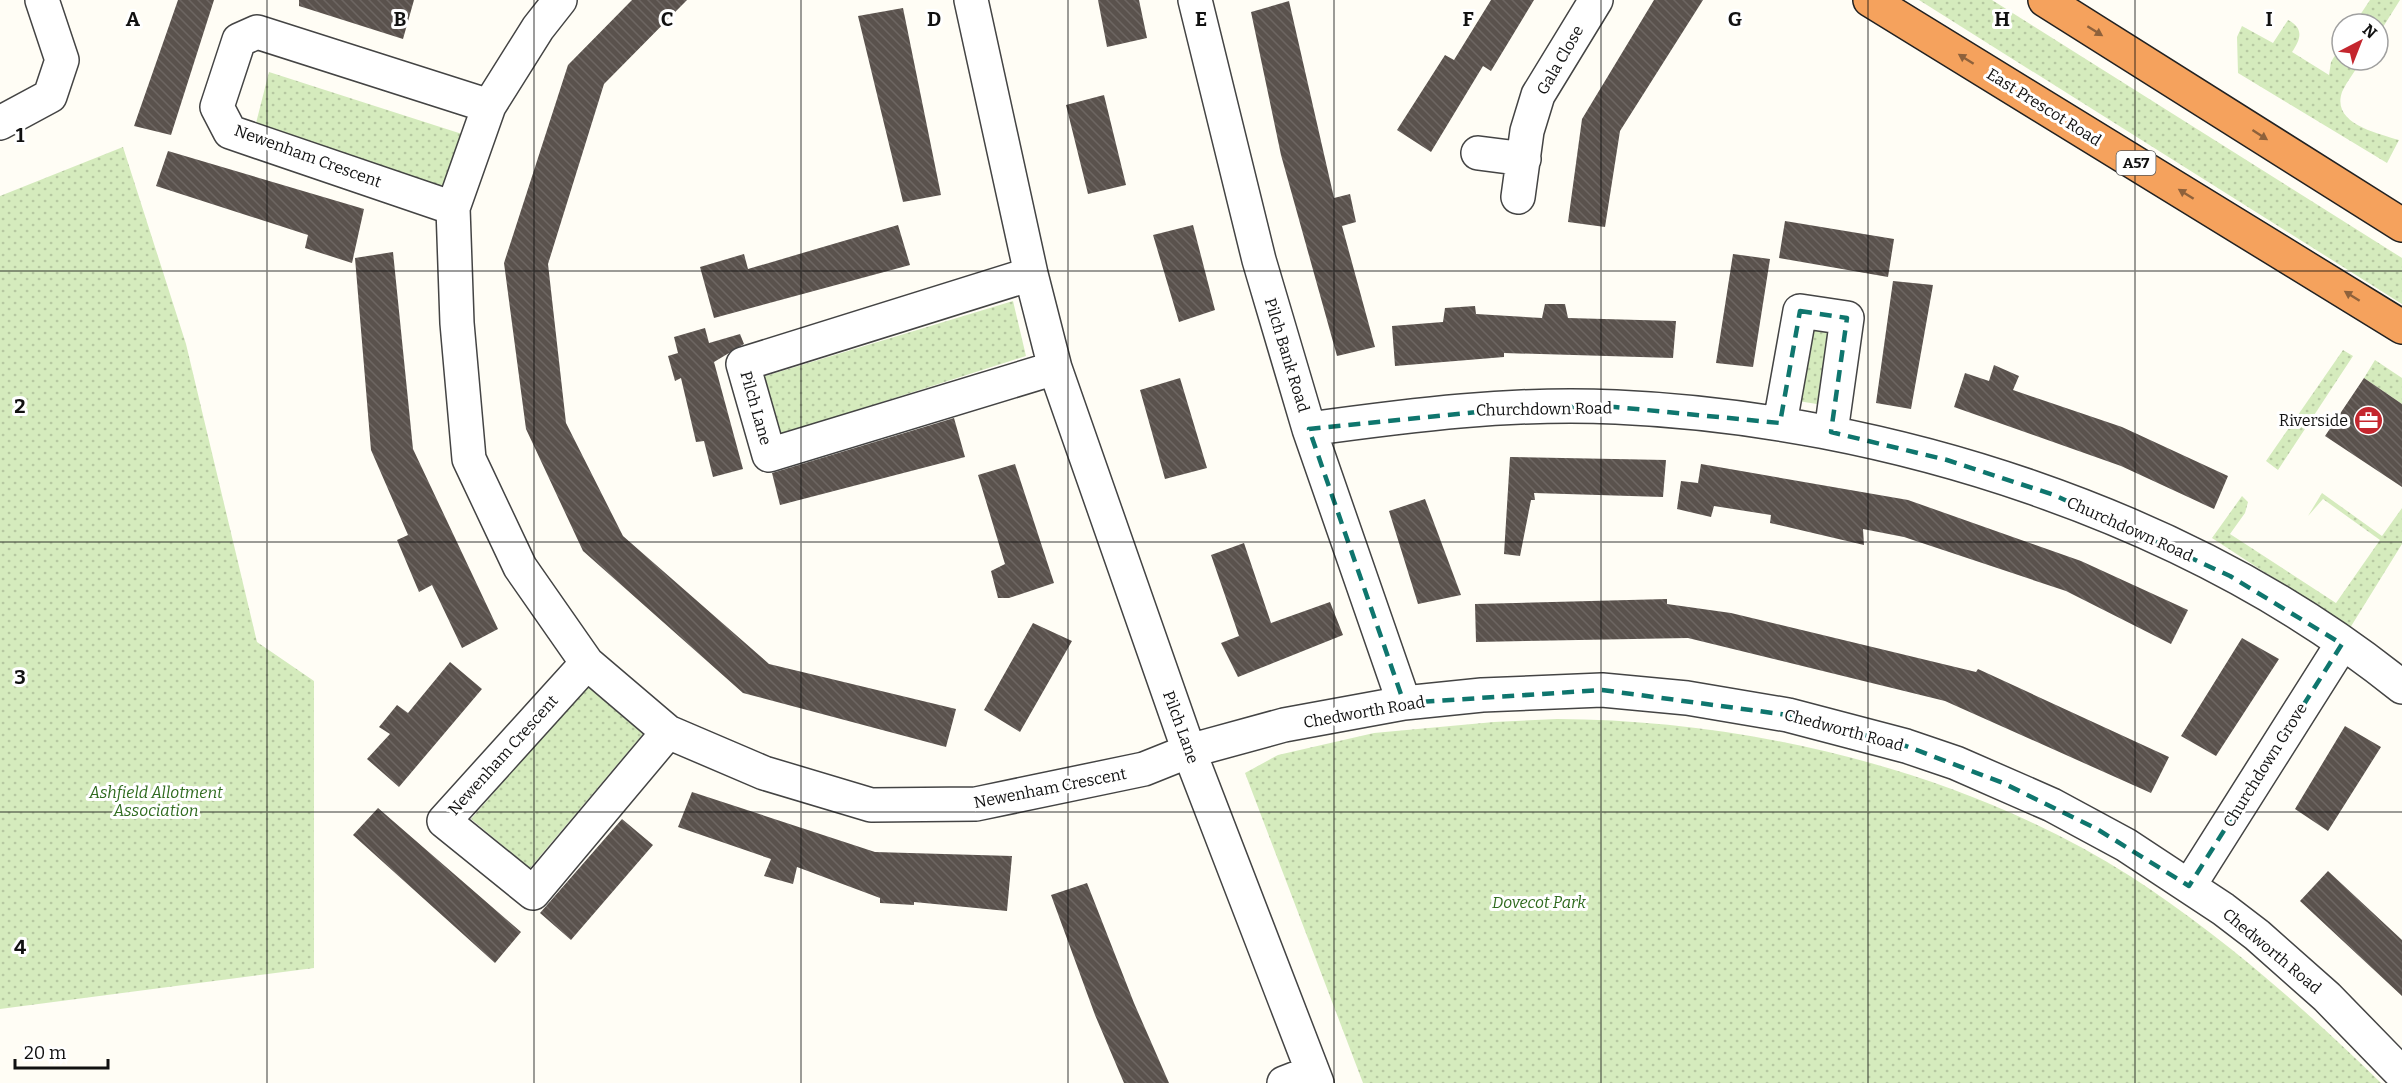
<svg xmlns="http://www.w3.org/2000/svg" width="2402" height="1083" font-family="Bitter,serif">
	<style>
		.green { fill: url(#green-dots) }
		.building { fill: url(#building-back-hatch) }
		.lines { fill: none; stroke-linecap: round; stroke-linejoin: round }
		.minor-casing { stroke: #444; stroke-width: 36 }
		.highway-casing { stroke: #222; stroke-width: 36 }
		.minor { stroke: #fff; stroke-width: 33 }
		.highway { stroke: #f5a25d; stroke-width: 33 }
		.oneway { fill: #8e613b }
		.marked { fill: none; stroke: #0f766e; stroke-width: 4.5; stroke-dasharray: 12 8; stroke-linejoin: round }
		.grid { fill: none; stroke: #111; stroke-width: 1.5; stroke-opacity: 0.55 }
		.labels { text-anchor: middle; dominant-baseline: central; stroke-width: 6; stroke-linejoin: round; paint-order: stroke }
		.shield { fill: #fff; stroke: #585858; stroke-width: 1.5 }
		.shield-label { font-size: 15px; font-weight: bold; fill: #111 }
		.street-label { font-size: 16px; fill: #111; stroke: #fff }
		.poi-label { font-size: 16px; fill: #111; stroke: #fff; text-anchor: end }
		.park-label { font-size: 16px; font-style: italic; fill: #2f6b1f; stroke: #fff }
		.grid-label { font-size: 20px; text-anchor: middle; font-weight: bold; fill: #111; stroke: #fff; stroke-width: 6; stroke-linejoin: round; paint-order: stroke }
	</style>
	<defs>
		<pattern id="green-dots" width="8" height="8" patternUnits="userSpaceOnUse" patternTransform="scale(1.5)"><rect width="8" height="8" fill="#d5ebbd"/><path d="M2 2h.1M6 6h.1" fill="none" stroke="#b6c8a1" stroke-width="1.8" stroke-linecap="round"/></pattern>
		<pattern id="building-back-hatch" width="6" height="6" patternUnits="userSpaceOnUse" patternTransform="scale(1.5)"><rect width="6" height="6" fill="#5a524d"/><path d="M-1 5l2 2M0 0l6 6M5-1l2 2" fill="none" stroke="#6d6662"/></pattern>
	</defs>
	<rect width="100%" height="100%" fill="#fffdf5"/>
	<path class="green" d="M1919 0H1992L2402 258V304Z
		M2370 0H2400L2378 35V24H2354Z
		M2288 20C2304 28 2301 39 2292 52L2329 75 2331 62 2342 44V60H2362C2356 70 2347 81 2342 92 2331 124 2378 133 2399 140L2387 163 2238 73 2237 37 2242 26 2273 43Z
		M269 72 462 134 441 193 252 139Z
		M123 147 186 344 257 642 314 681V968L0 1009V196Z
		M1013 301 1026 356 779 435 762 377Z
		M1814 329H1829V406L1792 400Z
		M2343 350 2353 356 2278 470 2266 461Z
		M2375 360 2402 378V404L2364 378Z
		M2322 493 2382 536 2402 508V544L2350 628 2212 538 2242 496 2248 502 2245 513 2230 534 2336 603 2380 540 2323 499 2308 516Z
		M587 686 643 734 530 868 471 819Z
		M1557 719C1752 720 1964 771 2130 876 2220 934 2304 1008 2381 1083H1363L1245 773 1278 755 1374 733 1494 722Z"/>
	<path class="building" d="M178 0H214L171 135 134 126Z
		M299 0H414L403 39 299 6Z
		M632 0H687L604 84 548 264 566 423 623 536 769 664 956 709 946 747 743 693 583 551 526 429 504 263 568 65Z
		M1098 0H1139L1147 38 1107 47Z
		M1491 0H1534L1491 71 1483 66 1431 152 1397 130 1445 55 1454 60Z
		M1654 0H1703L1620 131 1605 227 1568 222 1582 119Z
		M1289 1 1334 198 1350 194 1356 222 1342 226 1375 347 1337 356 1281 155 1251 12Z
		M903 8 941 195 903 202 858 16Z
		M1104 95 1126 185 1088 194 1066 105Z
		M168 151 364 209 352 263 305 248 308 235 156 186Z
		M1785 221 1894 239 1888 277 1779 258Z
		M898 225 910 265 714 318 700 267 744 254 748 269Z
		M1193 225 1215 310 1179 322 1153 235Z
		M393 252 413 449 498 629 462 648 432 585 419 592 397 540 408 535 371 450 355 258Z
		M1733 254 1770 259 1753 367 1716 363Z
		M1893 281 1933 285 1911 409 1876 403Z
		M1545 304H1565L1568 318 1676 321 1673 358 1504 353V357L1395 366 1392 326 1443 322 1445 308 1475 306 1476 314 1542 318Z
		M705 328 709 343 740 334 744 344 714 362 743 469 713 477 704 441 696 442 681 378 675 381 668 356 678 353 674 337Z
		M1994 365 2019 376 2013 390 2122 427 2228 476 2214 509 2121 466 1954 407 1965 373 1989 381Z
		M1180 378 1207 468 1165 479 1140 390Z
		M2364 378 2402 404V487L2325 436Z
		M954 418 965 457 780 505 772 473Z
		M1510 457 1666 460 1663 497 1534 493 1535 500H1531L1520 556 1504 554Z
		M1015 464 1054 583 1009 598H998L991 571 1005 564 978 475Z
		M1701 464 1908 500 2081 561 2188 610 2171 644 2066 591 1904 537 1863 529 1864 545 1770 523 1771 515 1714 506 1711 517 1677 509 1681 481 1698 483Z
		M1425 499 1461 595 1418 604 1389 511Z
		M1244 543 1271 623 1330 602 1343 635 1238 677 1221 643 1239 636 1211 555Z
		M1667 599V604L1731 613 1976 672 1978 669 2169 757 2151 793 1945 701 1688 638 1476 642 1475 604Z
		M1033 623 1072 641 1020 732 984 710Z
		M2242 638 2279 659 2216 756 2181 736Z
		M450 662 482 689 399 787 367 759 390 734 379 727 397 705 408 713Z
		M2345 726 2381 747 2328 831 2295 809Z
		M692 792 875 852 1012 856 1007 911 914 902V905L880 903V898L797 867 793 884 764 876 771 859 678 827Z
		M378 808 521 932 495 963 353 835Z
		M622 819 653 845 571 940 540 913Z
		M2328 871 2402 940V996L2300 901Z
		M1087 883 1134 1003 1169 1083H1124L1095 1015 1051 895Z"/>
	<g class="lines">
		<defs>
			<path id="minor" d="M560 0 538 28 489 106 453 208 457 323 469 459 520 567 587 663 668 732 764 773 871 805 976 804 1144 769 1189 751 1284 725 1404 703 1482 695 1602 690 1687 698 1788 715 1906 746 1956 763 2052 805 2126 845 2223 909 2257 935 2327 997 2402 1074
				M971 0 1031 274 1055 368 1189 751 1317 1083
				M1195 0 1259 260 1309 429 1404 703
				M0 123 50 96 62 60 42 0
				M1478 153 1524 159
				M1518 197 1527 131 1538 95 1596 0
				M453 208 230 132 217 107 239 40 257 32 489 106
				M1031 274 743 364 769 455 1055 368
				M1780 423 1800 311 1847 318 1831 432
				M1309 429C1411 415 1513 402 1616 407 1887 419 2189 515 2402 687
				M587 663 444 821 533 893 668 732
				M2189 886 2342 644
				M1284 1083 1312 1072"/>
			<path id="highway" d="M1870 0 2402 327
				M2045 0 2402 225"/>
		</defs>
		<use href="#minor" class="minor-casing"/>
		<use href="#highway" class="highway-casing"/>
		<use href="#minor" class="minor"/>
		<use href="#highway" class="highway"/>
	</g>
	<defs><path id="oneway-solid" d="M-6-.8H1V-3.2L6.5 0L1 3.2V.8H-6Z" transform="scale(1.5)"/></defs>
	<g class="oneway">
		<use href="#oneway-solid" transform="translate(2095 31) rotate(32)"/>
		<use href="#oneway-solid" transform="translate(1966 59) rotate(-148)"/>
		<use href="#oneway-solid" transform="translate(2260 135) rotate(33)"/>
		<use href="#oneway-solid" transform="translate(2186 194) rotate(-148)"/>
		<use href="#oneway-solid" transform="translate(2352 296) rotate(-148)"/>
	</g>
	<path class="marked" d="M1800 311 1847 318 1831 432 1947 460 2054 495 2230 576 2342 644 2189 886 2097 829 2003 783 1906 746 1788 715 1602 690 1404 703 1309 429 1526 407H1615L1780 423Z"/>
	<path class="grid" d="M267 0V1083M534 0V1083M801 0V1083M1068 0V1083M1334 0V1083M1601 0V1083M1868 0V1083M2135 0V1083M0 271H2402M0 542H2402M0 812H2402"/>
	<defs>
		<symbol id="office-disc" viewBox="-11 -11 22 22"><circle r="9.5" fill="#c4262e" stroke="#fff"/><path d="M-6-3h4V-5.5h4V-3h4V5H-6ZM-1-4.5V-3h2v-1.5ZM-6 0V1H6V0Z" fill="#fff"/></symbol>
	</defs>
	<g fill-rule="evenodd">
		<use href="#office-disc" x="2352" y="404" width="33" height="33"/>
	</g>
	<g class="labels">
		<rect class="shield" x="2116.5" y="151" width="39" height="24" rx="4.5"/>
		<g class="shield-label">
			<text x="2136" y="163">A57</text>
		</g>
		<g class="street-label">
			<text transform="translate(1560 60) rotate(-60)">Gala Close</text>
			<text transform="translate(2044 107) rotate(32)">East Prescot Road</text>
			<text transform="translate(308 156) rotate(20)">Newenham Crescent</text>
			<text transform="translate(1287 355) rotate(73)">Pilch Bank Road</text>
			<text transform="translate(756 408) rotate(74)">Pilch Lane</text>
			<text transform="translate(1544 409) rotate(-1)">Churchdown Road</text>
			<text transform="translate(2130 529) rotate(24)">Churchdown Road</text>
			<text transform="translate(1364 712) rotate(-10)">Chedworth Road</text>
			<text transform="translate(1181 727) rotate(70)">Pilch Lane</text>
			<text transform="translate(1844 730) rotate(15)">Chedworth Road</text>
			<text transform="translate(503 755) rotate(-48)">Newenham Crescent</text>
			<text transform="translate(2265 765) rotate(-58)">Churchdown Grove</text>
			<text transform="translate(1050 788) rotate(-11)">Newenham Crescent</text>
			<text transform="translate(2272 951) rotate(40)">Chedworth Road</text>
		</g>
		<g class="poi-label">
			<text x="2348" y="420">Riverside</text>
		</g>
		<g class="park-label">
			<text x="156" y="792">Ashfield Allotment<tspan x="156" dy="18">Association</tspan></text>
			<text x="1539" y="902">Dovecot Park</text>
		</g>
	</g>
	<g class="grid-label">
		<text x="133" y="26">A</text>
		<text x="400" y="26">B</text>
		<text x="667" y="26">C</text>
		<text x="934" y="26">D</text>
		<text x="1201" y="26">E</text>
		<text x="1468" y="26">F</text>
		<text x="1735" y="26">G</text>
		<text x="2002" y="26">H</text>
		<text x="2269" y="26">I</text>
		<text x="20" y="142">1</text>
		<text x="20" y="413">2</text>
		<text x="20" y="684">3</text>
		<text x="20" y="954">4</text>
	</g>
	<g transform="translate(2360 42) rotate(42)"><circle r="28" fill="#ffffff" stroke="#a0a0a0" stroke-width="1.5"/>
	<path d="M0-4.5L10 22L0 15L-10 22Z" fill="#c4262e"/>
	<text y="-9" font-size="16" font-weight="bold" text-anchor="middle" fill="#111111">N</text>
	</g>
	<path d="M15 1059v9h93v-9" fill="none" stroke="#111111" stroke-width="3"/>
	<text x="24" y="1059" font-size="18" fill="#111111" stroke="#ffffff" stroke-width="4.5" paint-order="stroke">20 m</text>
</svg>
